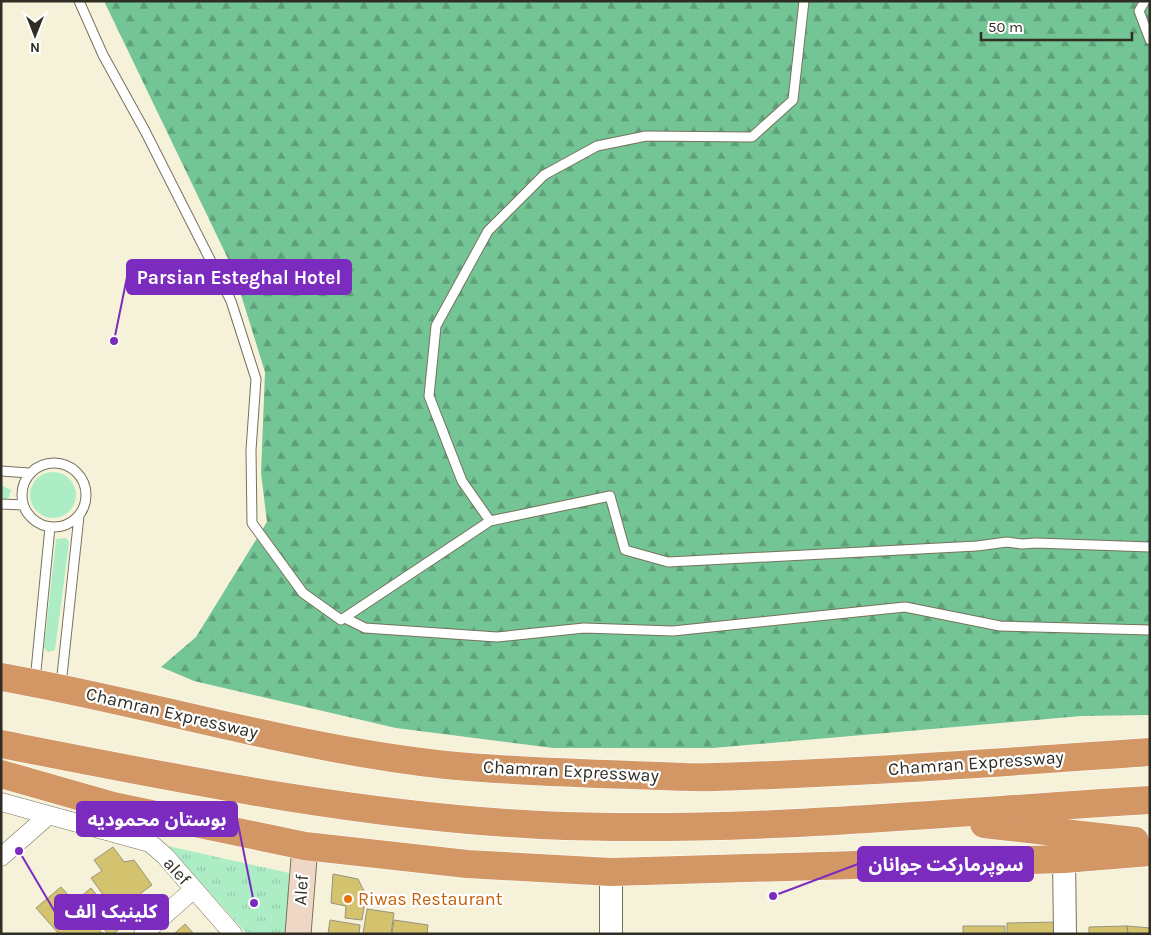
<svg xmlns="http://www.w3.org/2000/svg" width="1151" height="935" font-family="Karla,'Noto Sans Arabic',sans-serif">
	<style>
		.green { fill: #acedc5 }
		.forest { fill: url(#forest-firs) }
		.park { fill: url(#park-tufts) }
		.building { fill: #d3c36f; stroke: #97937c }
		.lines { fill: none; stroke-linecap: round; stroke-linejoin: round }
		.service-casing { stroke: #76725c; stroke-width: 11 }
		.minor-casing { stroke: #76725c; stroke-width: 19 }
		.tertiary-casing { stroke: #76725c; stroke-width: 24 }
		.secondary-casing { stroke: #76725c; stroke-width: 27 }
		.trunk-casing { stroke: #fff; stroke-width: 29 }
		.service { stroke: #fff; stroke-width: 9 }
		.minor { stroke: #fff; stroke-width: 18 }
		.tertiary { stroke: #fff; stroke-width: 22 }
		.secondary { stroke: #eed8c5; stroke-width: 25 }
		.trunk { stroke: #d29764; stroke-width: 28 }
		.food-dot { fill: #e8710a; stroke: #fff; stroke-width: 2 }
		.labels { text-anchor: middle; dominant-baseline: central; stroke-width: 4.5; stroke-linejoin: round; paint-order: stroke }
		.street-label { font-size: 18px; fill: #2f2d24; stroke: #fff }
		.food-label { font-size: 18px; fill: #c56008; stroke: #fff; text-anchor: start }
		.leader { fill: none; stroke: #7b2cbf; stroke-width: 2 }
		.callout-dot { fill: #7b2cbf; stroke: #fff; stroke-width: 2 }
		.callout { fill: #7b2cbf; stroke: #7b2cbf; stroke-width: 2 }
		.callout-label { font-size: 19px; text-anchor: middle; font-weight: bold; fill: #fff }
	</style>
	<defs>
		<pattern id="forest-firs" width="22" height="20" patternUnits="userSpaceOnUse" patternTransform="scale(1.25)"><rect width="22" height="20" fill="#73c595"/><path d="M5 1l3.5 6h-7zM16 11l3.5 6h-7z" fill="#5fa079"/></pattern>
		<pattern id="park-tufts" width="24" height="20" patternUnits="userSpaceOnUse" patternTransform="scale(1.25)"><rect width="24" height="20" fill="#acedc5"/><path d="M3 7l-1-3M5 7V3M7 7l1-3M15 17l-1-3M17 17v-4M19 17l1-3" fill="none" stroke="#94cca9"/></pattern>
	</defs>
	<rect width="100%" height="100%" fill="#f6f2d9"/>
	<path class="green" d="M30 495a23 23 0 1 1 46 0a23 23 0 1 1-46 0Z
		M1 485 11 490 9 497 4 501 1 500Z
		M65 538 69 541 68 551 55 650 48 652 44 648 56 539Z"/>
	<path class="forest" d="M104 1H1150V715L1081 716 713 748H553L396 728 194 681 161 667 196 637 267 522 261 473 265 372 233 269Z"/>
	<path class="park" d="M168 846 289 873 288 934H247Z"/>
	<path class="building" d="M113 847 124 862 134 860 152 885 132 900 142 909 125 925 91 878 102 871 94 860Z
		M333 874 358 879 366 895 362 920 345 918 346 906 331 903Z
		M61 887 103 934H59L36 908Z
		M91 888 122 927 113 934H108L79 898Z
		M367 909 394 913 391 934H363Z
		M330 920 360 925 359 934H328Z
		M394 920 428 925 427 934H392Z
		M1059 922V934H1007V923Z
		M185 924 194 934H174Z
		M963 926H1005V934H963Z
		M1127 926 1128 934H1089V927Z
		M1127 926 1150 928V934H1128Z"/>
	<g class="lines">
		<defs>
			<path id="service" d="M79 1 103 55 145 131 231 301 256 379 251 450 252 523 303 593 341 620 490 521
				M804 1 793 100 752 137 646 136 597 146 544 175 488 231 436 326 429 396 462 481 490 521 610 496 625 550 668 562 977 546 1007 542 1022 544 1036 543 1150 547
				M1145 1 1139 11 1150 40
				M22 495a32 32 0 1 1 64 0a32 32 0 1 1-64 0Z
				M1 471 29 473
				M1 504 23 505
				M345 618 365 628 497 637 584 628 673 631 905 607 1000 626 1150 630
				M35 681 50 527
				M61 685 79 516"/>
			<path id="minor" d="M1 802 150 843 165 856 233 934
				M1 857 49 815
				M143 934 194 889"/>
			<path id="tertiary" d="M1064 859 1065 934
				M611 934V872"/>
			<path id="secondary" d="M298 934 305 846"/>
			<path id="trunk" d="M1 677C150 703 295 749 446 765 508 771 570 773 632 775 659 776 687 778 714 777 859 773 1005 762 1150 752
				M1 744C179 779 359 816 541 825 744 834 947 812 1150 800
				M1 774 113 806 305 846 467 864 611 872 1064 859 1150 852
				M984 824 1135 841"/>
		</defs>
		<use href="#service" class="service-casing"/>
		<use href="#minor" class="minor-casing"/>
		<use href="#tertiary" class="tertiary-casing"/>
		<use href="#secondary" class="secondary-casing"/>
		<use href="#trunk" class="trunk-casing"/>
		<use href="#service" class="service"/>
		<use href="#minor" class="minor"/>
		<use href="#tertiary" class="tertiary"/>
		<use href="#secondary" class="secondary"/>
		<use href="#trunk" class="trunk"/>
	</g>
	<circle class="food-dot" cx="348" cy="899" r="5"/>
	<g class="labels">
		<g class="street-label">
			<text transform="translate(172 713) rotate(13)">Chamran Expressway</text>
			<text transform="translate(976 763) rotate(-4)">Chamran Expressway</text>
			<text transform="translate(571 771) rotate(3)">Chamran Expressway</text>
			<text transform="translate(177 871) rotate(48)">alef</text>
			<text transform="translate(301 890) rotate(-86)">Alef</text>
		</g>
		<g class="food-label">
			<text x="358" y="899">Riwas Restaurant</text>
		</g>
	</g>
	<path class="leader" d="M114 341L127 277M254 903L237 819M773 896L858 864M19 851L55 912"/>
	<g class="callout-dot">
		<circle cx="114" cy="341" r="5"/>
		<circle cx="254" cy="903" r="5"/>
		<circle cx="773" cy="896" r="5"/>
		<circle cx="19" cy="851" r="5"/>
	</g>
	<g class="callout">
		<rect x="127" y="260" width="224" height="34" rx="5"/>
		<rect x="77" y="802" width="160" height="34" rx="5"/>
		<rect x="858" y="847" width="175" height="34" rx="5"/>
		<rect x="55" y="895" width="113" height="34" rx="5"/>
	</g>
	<g class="callout-label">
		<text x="239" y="284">Parsian Esteghal Hotel</text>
		<text x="157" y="826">بوستان محمودیه</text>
		<text x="946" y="871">سوپرمارکت جوانان</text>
		<text x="111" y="918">کلینیک الف</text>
	</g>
	<rect width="1151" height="935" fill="none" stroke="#2f2d24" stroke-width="5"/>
	<g transform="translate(35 35) rotate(180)" stroke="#ffffff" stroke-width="4" paint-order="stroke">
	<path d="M0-4L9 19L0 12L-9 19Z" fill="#2f2d24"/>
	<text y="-8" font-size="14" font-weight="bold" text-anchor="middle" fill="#2f2d24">N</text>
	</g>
	<path d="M981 32v8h151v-8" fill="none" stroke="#2f2d24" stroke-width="2.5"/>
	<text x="988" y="32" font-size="15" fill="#2f2d24" stroke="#ffffff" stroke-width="4" paint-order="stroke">50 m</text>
</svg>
